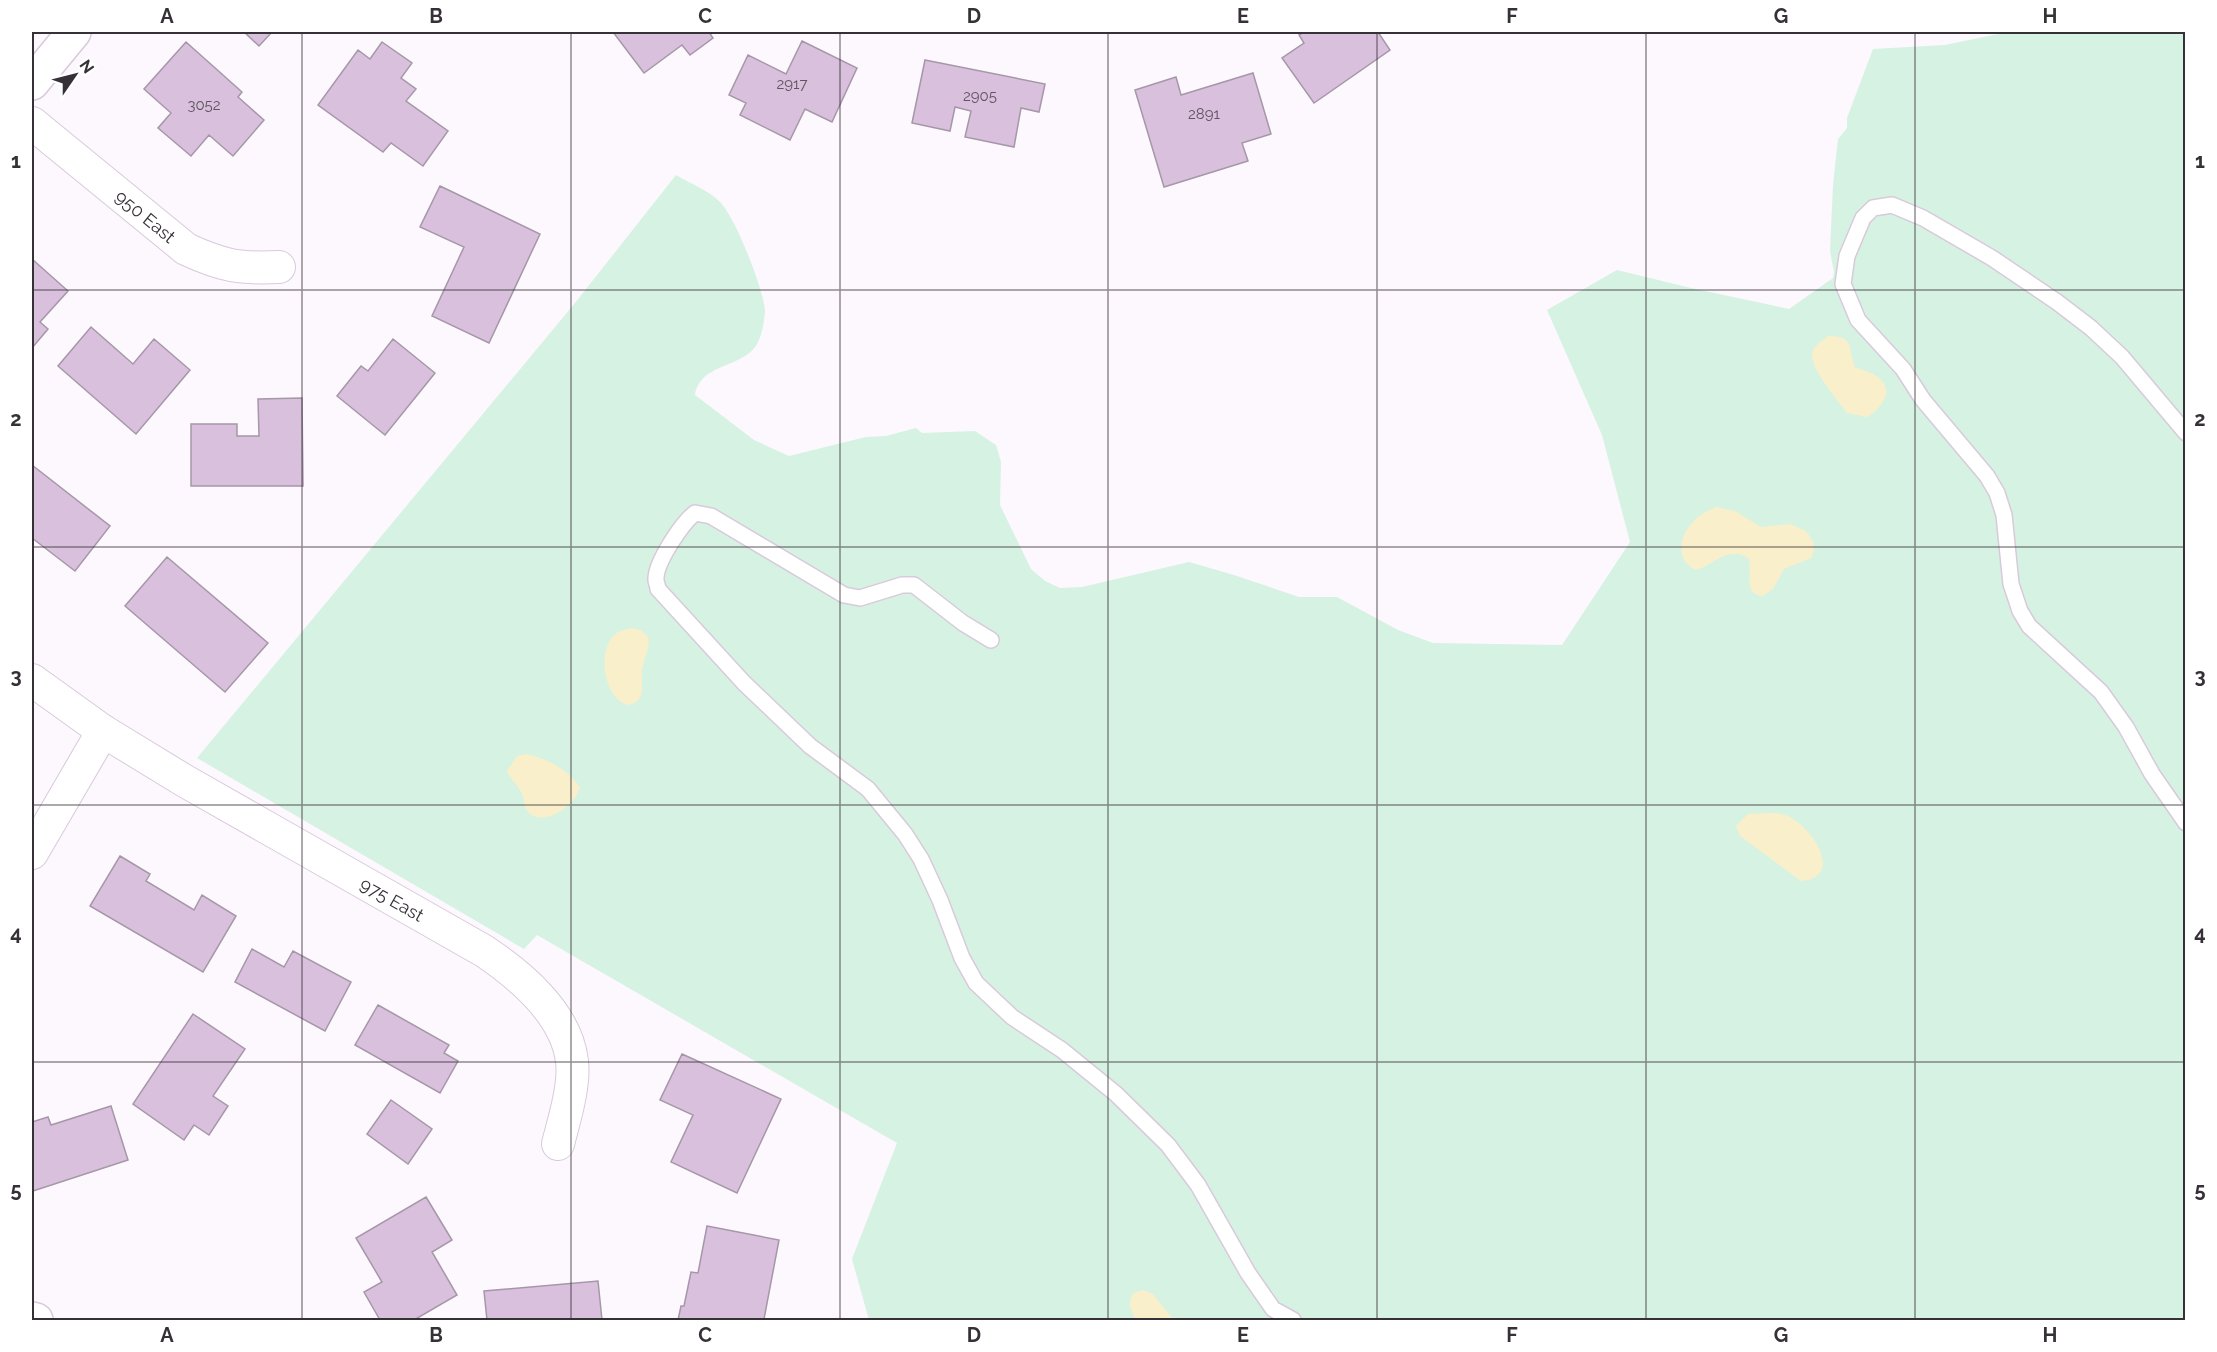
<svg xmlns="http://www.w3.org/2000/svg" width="2217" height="1352" font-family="Raleway,sans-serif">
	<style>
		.green { fill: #d6f2e3 }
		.sand { fill: #f9efca }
		.building { fill: #d9c0dd; stroke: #a597a8; stroke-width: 1.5 }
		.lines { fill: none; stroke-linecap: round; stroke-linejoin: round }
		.service-casing { stroke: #d8cadb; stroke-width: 18 }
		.minor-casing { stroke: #d8cadb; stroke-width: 34 }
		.tertiary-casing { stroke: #d8cadb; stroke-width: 36 }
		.secondary-casing { stroke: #d8cadb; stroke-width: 36 }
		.service { stroke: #fff; stroke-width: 15 }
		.minor { stroke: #fff; stroke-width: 32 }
		.tertiary { stroke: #fff; stroke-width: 33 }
		.secondary { stroke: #fff; stroke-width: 33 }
		.grid { fill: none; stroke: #363037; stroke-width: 1.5; stroke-opacity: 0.55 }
		.labels { text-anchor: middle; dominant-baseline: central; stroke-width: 4.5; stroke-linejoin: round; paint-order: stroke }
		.number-label { font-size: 15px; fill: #5f5460 }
		.street-label { font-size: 18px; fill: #363037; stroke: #fff }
		.neatline { fill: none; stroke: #363037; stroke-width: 2 }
		.grid-label { font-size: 20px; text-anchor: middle; font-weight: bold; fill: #363037 }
	</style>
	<rect width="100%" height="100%" fill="#fdf7fe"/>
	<path class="green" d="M2008 32H2185V1320H869L852 1259 897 1143 537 935 524 949 197 758 575 303 676 175C689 183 708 190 719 201 735 215 763 289 765 310 765 318 762 335 758 342 745 369 700 362 695 395L754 440 789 456 866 437 886 436 916 428 922 433 975 431 996 445 1001 462 1000 505 1031 569 1045 581 1060 588 1082 587 1189 562 1234 575 1299 597H1337L1398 630 1433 643 1562 645 1630 542 1602 435 1547 310 1617 270 1691 288 1789 309 1833 278 1834 272 1830 251 1833 185 1838 139 1847 128V118L1873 49 1945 45Z"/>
	<path class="sand" d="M1828 336C1855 335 1848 350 1855 367 1864 371 1876 373 1882 381 1894 393 1878 411 1867 417L1847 413C1838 400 1811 370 1812 354 1813 346 1822 341 1828 336Z
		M1716 507 1735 511 1761 527 1790 524 1806 531 1813 541 1814 551 1811 558 1784 569 1773 589 1763 596C1741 594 1754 573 1748 558 1728 546 1716 563 1697 570 1676 563 1678 537 1692 523 1698 515 1707 511 1716 507Z
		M632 628C661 633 644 653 642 670 641 678 644 693 639 699 636 703 632 704 627 705 602 696 596 646 618 632 622 630 628 629 632 628Z
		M526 754C547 758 568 770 580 787 576 804 549 825 532 815 522 810 526 799 520 790 516 783 510 779 507 771L517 756Z
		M1766 813C1772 813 1779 813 1785 815 1810 823 1847 877 1801 881L1740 836 1736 826 1748 814Z
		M1143 1290 1153 1294 1171 1317 1185 1320H1136C1131 1310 1127 1304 1133 1293Z"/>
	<path class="building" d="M244 32H272L259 46Z
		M613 32H709L713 38 690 55 682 45 644 73Z
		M1304 32H1378L1390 50 1314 103 1282 58 1304 43 1299 35Z
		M802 41 857 68 832 122 805 109 790 140 740 115 746 103 729 95 748 55 786 74Z
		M186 42 242 92 238 97 264 120 233 156 209 135 191 156 158 128 171 113 144 89Z
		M382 42 412 63 401 78 416 89 406 101 448 131 423 166 391 143 383 152 318 105 358 50 370 59Z
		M925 60 1045 84 1039 112 1021 108 1014 147 965 137 971 111 955 107 950 131 912 123Z
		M1253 73 1271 134 1242 143 1248 161 1164 187 1135 90 1176 77 1181 95Z
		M440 186 540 234 489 343 432 316 464 247 420 227Z
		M32 259 68 291 40 322 48 329 32 348Z
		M91 327 133 364 154 339 190 370 136 434 58 366Z
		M393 339 435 373 385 435 337 396 361 366 368 371Z
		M302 398 303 486H191V424H237V436H259L258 399Z
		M32 465 110 526 75 571 32 538Z
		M167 557 268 643 225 692 125 606Z
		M120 856 150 874 146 881 194 910 202 895 236 916 203 972 90 906Z
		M252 949 284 967 293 951 351 982 325 1031 235 982Z
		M378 1005 449 1045 444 1053 458 1061 440 1093 355 1045Z
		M193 1014 245 1049 213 1096 228 1106 209 1135 194 1125 184 1140 133 1104Z
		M682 1054 781 1099 737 1193 671 1162 693 1115 660 1100Z
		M391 1100 432 1129 408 1164 367 1134Z
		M111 1106 128 1160 33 1191 32 1185V1122L48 1117 51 1125Z
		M426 1197 452 1240 432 1252 457 1295 414 1320H380L364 1292 382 1282 356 1238Z
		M707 1226 779 1240 764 1319 773 1320H678L681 1306H684L691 1272 698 1273Z
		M598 1281 602 1320H487L484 1291Z"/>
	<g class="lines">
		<defs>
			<path id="service" d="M2186 433 2122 357 2091 328 2057 302 1992 258 1923 218 1892 205 1873 208 1863 218 1847 256 1843 284 1858 320 1903 369 1923 400 1987 476 1997 493 2004 515 2011 584 2020 611 2029 626 2101 692 2126 727 2152 774 2186 823
				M991 640 963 623 914 585H902L860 598 844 595 711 516 695 513C682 523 655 563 656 580 656 583 658 586 658 589L744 683 810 746 868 789 905 834 921 859 940 900 962 958 976 983 1012 1017 1062 1050 1116 1094 1168 1145 1198 1185 1248 1273 1273 1309 1293 1320"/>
			<g id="minor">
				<path id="s1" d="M32 123 186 249C223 266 239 269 279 267"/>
				<path id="s2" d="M32 680 103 731 185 781 484 951C521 976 566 1013 572 1061 575 1086 564 1120 558 1144"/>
				<path d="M32 853 103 731"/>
			</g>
			<path id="tertiary" d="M32 83 74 32"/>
			<path id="secondary" d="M32 1319 36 1320"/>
		</defs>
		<use href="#service" class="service-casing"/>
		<use href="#minor" class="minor-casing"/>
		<use href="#tertiary" class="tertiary-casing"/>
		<use href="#secondary" class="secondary-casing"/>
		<use href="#service" class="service"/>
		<use href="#minor" class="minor"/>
		<use href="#tertiary" class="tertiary"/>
		<use href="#secondary" class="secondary"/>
	</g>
	<path class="grid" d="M302 32V1320M571 32V1320M840 32V1320M1108 32V1320M1377 32V1320M1646 32V1320M1915 32V1320M32 290H2186M32 547H2186M32 805H2186M32 1062H2186"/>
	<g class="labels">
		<g class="number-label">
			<text x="792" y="84">2917</text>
			<text x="980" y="96">2905</text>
			<text x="204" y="105">3052</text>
			<text x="1204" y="114">2891</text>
		</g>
		<g class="street-label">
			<text stroke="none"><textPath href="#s1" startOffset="147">950 East</textPath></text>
			<text stroke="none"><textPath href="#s2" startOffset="422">975 East</textPath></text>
		</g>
	</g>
	<rect width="2217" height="1352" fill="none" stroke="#ffffff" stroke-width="66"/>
	<g transform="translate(75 75) rotate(55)" stroke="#ffffff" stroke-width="4.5" paint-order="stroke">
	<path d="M0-4.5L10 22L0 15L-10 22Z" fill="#363037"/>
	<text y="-9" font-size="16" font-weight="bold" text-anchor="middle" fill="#363037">N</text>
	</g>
	<rect x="33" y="33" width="2151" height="1286" class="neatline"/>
	<g class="grid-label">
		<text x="167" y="23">A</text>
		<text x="436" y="23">B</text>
		<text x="705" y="23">C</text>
		<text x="974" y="23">D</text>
		<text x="1243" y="23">E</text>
		<text x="1512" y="23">F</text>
		<text x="1781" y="23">G</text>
		<text x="2050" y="23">H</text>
		<text x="16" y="168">1</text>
		<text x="2200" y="168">1</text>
		<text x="16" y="426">2</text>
		<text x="2200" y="426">2</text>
		<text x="16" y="683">3</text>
		<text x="2200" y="683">3</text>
		<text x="16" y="940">4</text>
		<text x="2200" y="940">4</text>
		<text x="16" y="1197">5</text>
		<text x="2200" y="1197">5</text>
		<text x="167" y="1342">A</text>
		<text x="436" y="1342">B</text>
		<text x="705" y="1342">C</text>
		<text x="974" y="1342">D</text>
		<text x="1243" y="1342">E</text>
		<text x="1512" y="1342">F</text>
		<text x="1781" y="1342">G</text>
		<text x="2050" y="1342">H</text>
	</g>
</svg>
